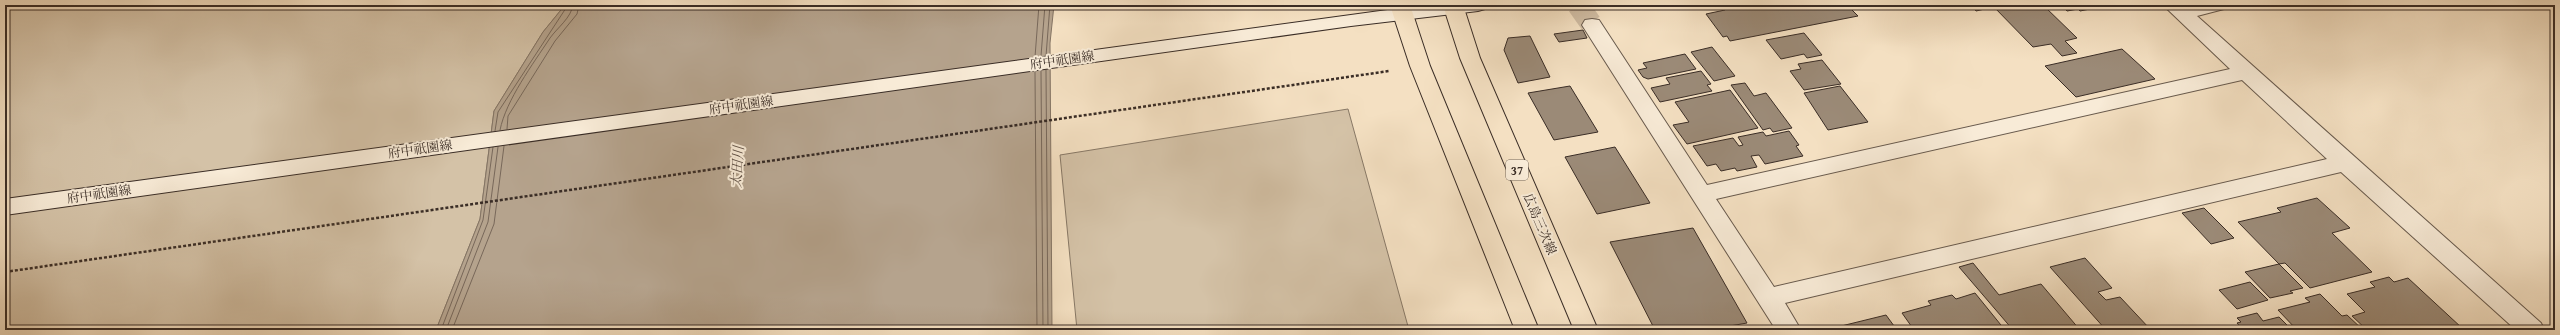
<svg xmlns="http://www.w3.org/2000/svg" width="2560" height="335" font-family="'Gentium Book Plus','Noto Serif JP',serif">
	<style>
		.green { fill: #d4c2a7; stroke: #877866 }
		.water { fill: #b5a38d; stroke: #847464 }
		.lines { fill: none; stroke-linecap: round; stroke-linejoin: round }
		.shore { stroke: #78685a; stroke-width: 1 }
		.building { fill: #9b8a77; stroke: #3a2d26 }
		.street-tunnel { stroke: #cfbca3; stroke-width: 22; stroke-dasharray: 22 11; stroke-linecap: butt }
		.street-casing { stroke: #685a4d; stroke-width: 2 }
		.secondary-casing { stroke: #3a2d26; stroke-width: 2 }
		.primary-casing { stroke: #3a2d26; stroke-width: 2 }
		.path { stroke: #3a2d26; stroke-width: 2.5; stroke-dasharray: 3 2; stroke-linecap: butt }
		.street { fill: #f8ebd7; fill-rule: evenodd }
		.secondary { fill: #f8ebd7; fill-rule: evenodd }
		.primary { fill: #f4e0c2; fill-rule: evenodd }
		.labels { text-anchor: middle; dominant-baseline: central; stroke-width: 4; stroke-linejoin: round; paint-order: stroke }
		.shield { fill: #f8ebd7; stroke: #73665b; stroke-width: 1 }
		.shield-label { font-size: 12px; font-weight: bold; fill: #3a2d26 }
		.street-label { font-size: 13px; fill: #3a2d26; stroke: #f8ebd7 }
		.water-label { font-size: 14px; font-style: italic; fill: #5f5045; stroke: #f8ebd7 }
	</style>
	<rect width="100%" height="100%" fill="#f4e0c2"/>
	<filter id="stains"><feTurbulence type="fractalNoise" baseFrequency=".005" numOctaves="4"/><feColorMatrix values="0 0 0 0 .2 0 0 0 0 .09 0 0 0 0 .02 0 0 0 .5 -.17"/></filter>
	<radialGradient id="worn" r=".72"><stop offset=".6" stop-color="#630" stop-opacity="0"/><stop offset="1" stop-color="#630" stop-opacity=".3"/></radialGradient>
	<path class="green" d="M5 5H565L543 32 494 111 480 219 436 330H5Z
		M1348 109 1409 330H1077L1060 155Z"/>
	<path class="water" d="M565 5H1054L1050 43 1052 330H436L480 219 494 111 543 32Z"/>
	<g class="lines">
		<path class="shore" d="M1041 56 1045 5
			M1046 56 1050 5
			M1035 57 1039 5
			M1041 70 1043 330
			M1046 70 1048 330
			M1035 71 1037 330
			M507 129 508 116 555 41 577 14 579 5
			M500 130C506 100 533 64 550 38 558 27 571 18 573 5
			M495 131 498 112 568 5
			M441 330 483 220 493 147
			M446 330 488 222 498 147
			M452 330 494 224 504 146"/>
	</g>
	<path class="building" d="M1735 5H1847L1858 16 1730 41 1727 36 1723 37 1706 14 1725 10 1723 7Z
		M1971 5H1986L1989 8 1976 11Z
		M1992 5H2043L2077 38 2065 41 2077 53 2062 56 2051 44 2033 47Z
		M2061 5H2110L2080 11 2078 9 2067 11Z
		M1583 30 1587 38 1559 42 1554 34Z
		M1804 33 1822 55 1807 58 1804 54 1781 59 1766 40Z
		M1530 36 1550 77 1518 83 1504 50 1508 38Z
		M1712 47 1735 76 1714 81 1691 52Z
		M2122 49 2155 79 2076 97 2045 66Z
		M1685 54 1696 69 1648 79 1643 77 1638 70 1647 68 1643 63Z
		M1822 60 1841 84 1804 90 1790 71 1801 69 1798 64Z
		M1701 71 1711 84 1707 85 1712 91 1660 102 1651 88 1670 84 1666 78Z
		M1745 83 1754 96 1766 93 1792 128 1773 132 1770 128 1763 130 1731 85Z
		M1570 86 1598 132 1554 140 1528 93Z
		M1840 86 1868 122 1828 130 1804 93Z
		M1730 90 1758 128 1687 144 1673 125 1689 122 1675 102Z
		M1789 131 1799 145 1796 146 1803 156 1765 164 1759 155 1751 156 1757 167 1737 171 1735 168 1721 171 1716 164 1707 166 1693 146 1733 138 1739 146 1743 145 1738 137 1763 132 1766 136Z
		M1615 147 1650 203 1597 214 1565 157Z
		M2317 198 2350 228 2332 233 2372 272 2310 288 2285 263 2279 264 2238 222 2281 212 2277 208Z
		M2204 208 2234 238 2211 244 2182 213Z
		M1693 228 1747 323 1707 330H1655L1610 242Z
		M2085 258 2112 288 2098 292 2106 300 2120 297 2150 329 2106 330 2050 267Z
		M1973 263 1999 295 2041 284 2080 330H2013L1959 267Z
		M2279 264 2303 288 2290 291 2293 293 2270 298 2245 272Z
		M2389 277 2394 282 2408 278 2462 328 2367 330 2352 316 2365 312 2347 294 2375 287 2370 282Z
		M2250 282 2268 300 2237 309 2219 290Z
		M1975 293 2005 330H1914L1902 313 1931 305 1928 301 1952 295 1956 299Z
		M2320 294 2342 316 2347 315 2363 330H2297L2278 310 2310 302 2305 298Z
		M2257 313 2263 321 2279 317 2292 330H2243L2237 323 2241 322 2237 318Z
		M1886 315 1897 330H1825Z"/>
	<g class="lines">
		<path class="street-tunnel" d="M1578 5 1592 25"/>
		<defs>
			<path id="street" d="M2163 5H2227L2224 9 2197 16 2541 323 2544 330H2516L2341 172 1785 303 1801 330H1776L1582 25 1585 20 1592 19 1599 20 1707 185 2230 69ZM2242 80 2327 159 1774 287 1716 199Z"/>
			<path id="secondary" d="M1424 5H1488L1485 9 1478 11 1351 26 5 215V199Z"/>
			<path id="primary" d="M1390 5H1410L1430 66 1539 330H1515L1410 66Z
				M1443 5H1463L1480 58 1598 330H1574L1460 58Z"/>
		</defs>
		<use href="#street" class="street-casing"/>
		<use href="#secondary" class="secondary-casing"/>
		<use href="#primary" class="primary-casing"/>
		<path class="path" d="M5 272 1389 71"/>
		<use href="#street" class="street"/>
		<use href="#secondary" class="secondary"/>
		<use href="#primary" class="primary"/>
	</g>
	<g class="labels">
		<rect class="shield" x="1506" y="160" width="22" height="20" rx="3"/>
		<g class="shield-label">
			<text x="1517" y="170">37</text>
		</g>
		<g class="street-label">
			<text transform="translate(1062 60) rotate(-8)">府中祇園線</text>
			<text transform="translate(741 105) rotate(-8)">府中祇園線</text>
			<text transform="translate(420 149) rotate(-8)">府中祇園線</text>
			<text transform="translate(99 194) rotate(-8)">府中祇園線</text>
			<text transform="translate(1540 224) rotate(67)">広島三次線</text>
		</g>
		<g class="water-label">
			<text transform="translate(737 167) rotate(-86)">太田川</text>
		</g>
	</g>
	<rect width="2560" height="335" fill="none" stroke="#f4e0c2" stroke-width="20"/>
	<rect x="6" y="6" width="2548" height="323" fill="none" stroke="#3a2d26" stroke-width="2"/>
	<rect x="10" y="10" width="2540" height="315" fill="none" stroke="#3a2d26"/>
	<rect width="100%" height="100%" filter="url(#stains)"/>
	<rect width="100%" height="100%" fill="url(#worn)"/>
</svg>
